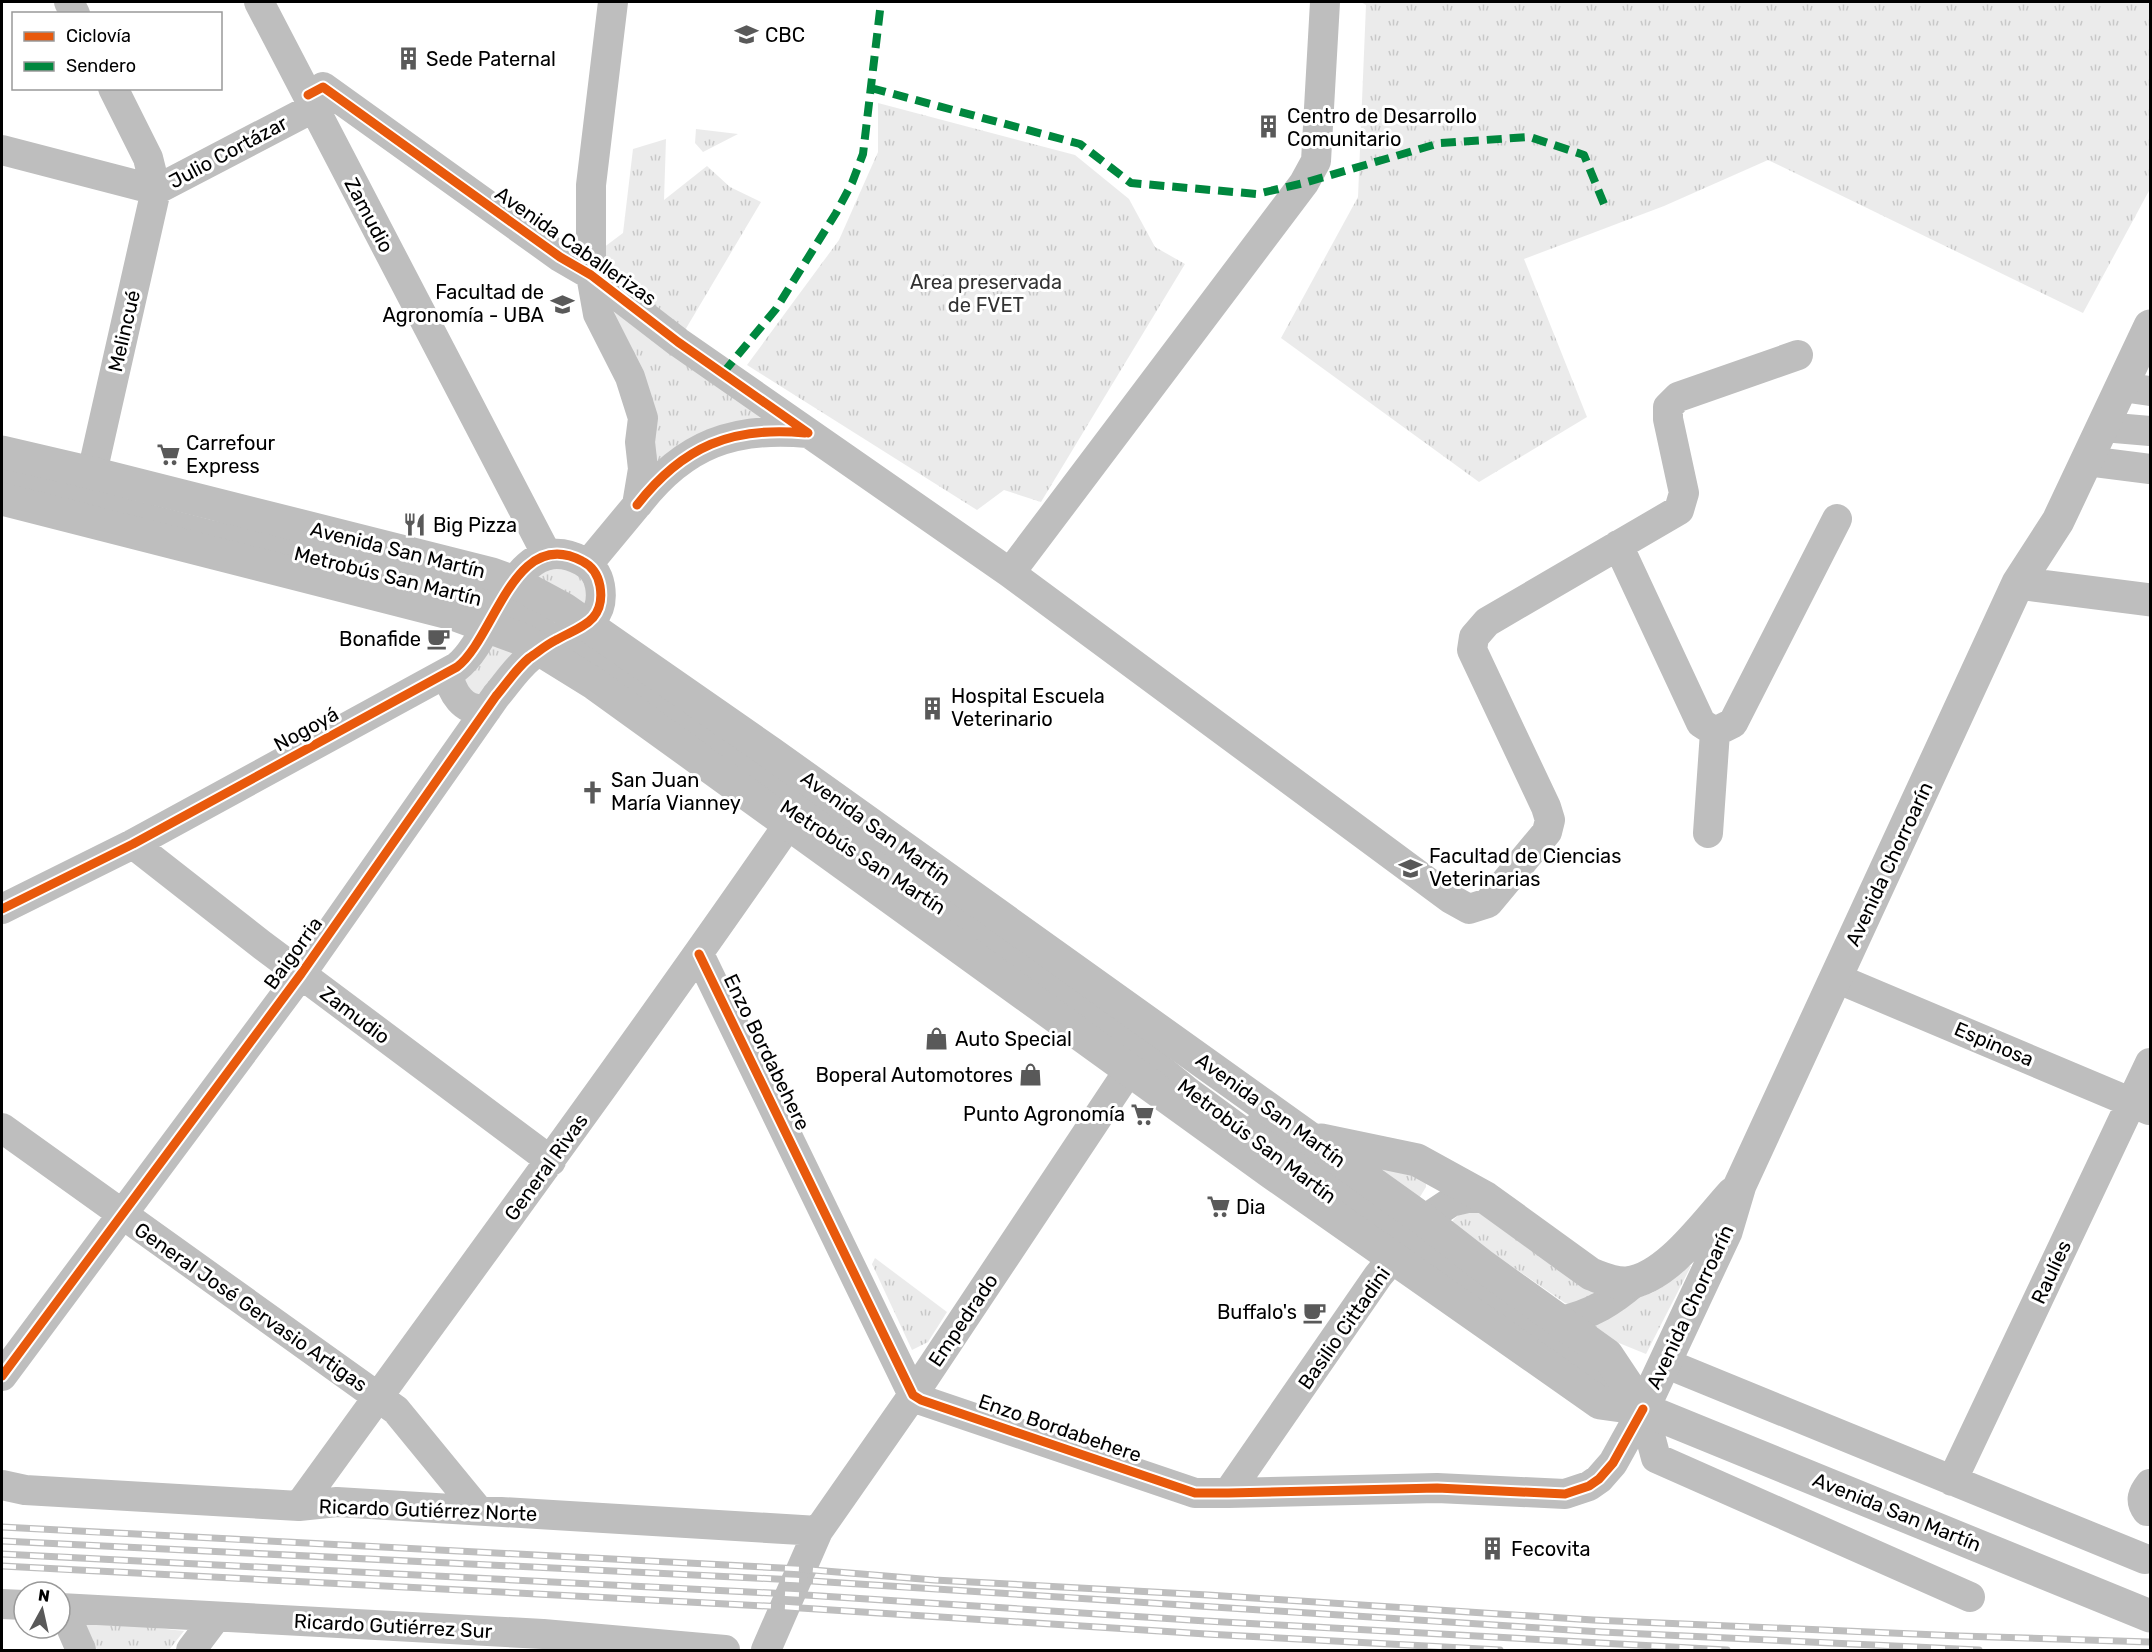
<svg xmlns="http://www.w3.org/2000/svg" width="2152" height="1652" font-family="Rubik,sans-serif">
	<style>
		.grass { fill: url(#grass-tufts) }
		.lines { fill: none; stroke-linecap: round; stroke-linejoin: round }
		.minor { stroke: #bebebe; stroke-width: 30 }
		.major { stroke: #bebebe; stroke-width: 33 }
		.rail-casing { stroke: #bebebe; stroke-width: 7 }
		.rail { stroke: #fff; stroke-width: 4.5; stroke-dasharray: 14; stroke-linecap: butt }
		.quiet { stroke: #00873e; stroke-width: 8; stroke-dasharray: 15 8; stroke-linecap: butt }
		.cycleway-casing { stroke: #fff; stroke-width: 13 }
		.cycleway { stroke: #e8590c; stroke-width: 9 }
		.labels { text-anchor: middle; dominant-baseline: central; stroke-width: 6; stroke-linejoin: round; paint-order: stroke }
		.poi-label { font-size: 20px; fill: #000; stroke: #fff; text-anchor: start }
		.street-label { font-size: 20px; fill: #000; stroke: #fff }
		.park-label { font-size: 20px; fill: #323232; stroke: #fff }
	</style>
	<defs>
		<pattern id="grass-tufts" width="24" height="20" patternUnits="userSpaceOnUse" patternTransform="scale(1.5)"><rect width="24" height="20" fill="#ebebeb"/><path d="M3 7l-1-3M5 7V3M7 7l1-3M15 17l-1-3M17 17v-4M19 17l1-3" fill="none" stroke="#c8c8c8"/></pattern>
	</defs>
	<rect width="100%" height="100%" fill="#fff"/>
	<path class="grass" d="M1361 2H2150V189L2083 313 1768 160 1664 206 1524 259 1587 417 1479 482 1281 338 1358 197 1366 5Z
		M878 103 1075 155 1129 199 1155 247 1185 264 1041 502 1004 490 977 510 747 365 839 240 878 152Z
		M696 129 738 134 703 152 695 143Z
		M666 139 664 200 707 166 730 187 761 202 678 342 808 433 657 466 591 257 623 233 633 149Z
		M549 566 576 570 588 591 584 606 534 575Z
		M492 642 515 654 479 700 459 683Z
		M1360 1158 1426 1180V1187L1418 1200Z
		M1462 1212 1483 1213 1599 1295 1574 1306 1565 1303 1451 1224 1454 1219Z
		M875 1258 947 1312 928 1342 912 1350 872 1264Z
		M1686 1265 1691 1266 1646 1354 1614 1341 1590 1325 1636 1298 1652 1293 1664 1286Z
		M83 1620 184 1631 169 1650H97Z"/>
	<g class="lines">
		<path class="minor" d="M69 2 75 14
			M259 2 547 555
			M323 87 560 257 591 275 678 342 1010 573 1451 899 1469 909 1488 903 1547 832 1550 820 1546 807 1472 650 1474 637 1487 622 1679 510 1684 493 1668 419V407L1678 397 1798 355
			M2 150 156 190 313 108
			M2122 387 2150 391
			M2103 427 2150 431
			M2087 461 2150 469
			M92 473 156 190 148 158 113 88
			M2 481 210 535 314 555 473 595 499 606 528 622 595 668
			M638 504C684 444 734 426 808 433
			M1618 545 1701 723 1715 732 1733 723 1837 519
			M588 564 637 505 643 469 640 442 643 418 630 377 598 314 591 275V185L613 2
			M1010 573 1304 183 1316 161 1325 2
			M582 644 811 808 892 861
			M448 672C451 692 463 713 487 709
			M1708 833 1715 732
			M133 844 262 945 551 1161
			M864 860 979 933 1109 1027 1187 1091 1270 1152
			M2 909 133 844 457 667C495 638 514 525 582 561 592 566 598 575 600 586 606 622 579 627 556 640 546 645 538 652 529 658 516 669 507 683 496 696L301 974 2 1376
			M699 954 913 1395 921 1400 1195 1493H1228L1437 1488 1565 1494 1589 1486 1599 1479 1613 1463 1643 1409
			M1836 978 2149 1110
			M2 1128 396 1410 478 1510
			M1257 1128 1379 1213 1438 1249 1456 1256
			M1422 1259 1641 1407
			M1561 1321C1592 1314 1612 1302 1636 1281
			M1665 1363 2145 1559
			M1643 1409 1656 1458 1970 1597
			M1952 1481 2150 1063
			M2150 1484C2143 1493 2139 1500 2147 1511H2150
			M2 1485 25 1490 299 1506 337 1502 818 1531
			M1228 1493 1378 1276 1424 1220 1451 1202 1468 1198H1486
			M299 1506C463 1279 629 1055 788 825
			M2 1604 24 1605
			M60 1608 543 1634 725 1650
			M63 1609 81 1650
			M191 1650 216 1617
			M766 1650 818 1531 913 1395 1143 1049"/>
		<path class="major" d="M2 452 92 473 492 574 514 582 564 609 771 753 1424 1220 1483 1266 1607 1355 1643 1409
			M2 499 453 614 524 640 595 684 1272 1173 1600 1403 1643 1409 2150 1616
			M2018 583 2150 600
			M1321 1140 1417 1160 1486 1198 1591 1274C1602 1278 1614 1284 1627 1283 1667 1279 1707 1221 1733 1193
			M1643 1409 1726 1232 1740 1185 2018 583 2058 521 2150 326"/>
		<defs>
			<path id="rail" d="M2 1527 801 1569 934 1580 1208 1595 1593 1620 1960 1636 2150 1642
				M2 1541 796 1580 1602 1632 1979 1650
				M2 1554 790 1594 1206 1621 1727 1650
				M2 1566 785 1607 1206 1634 1500 1650"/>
		</defs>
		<use href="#rail" class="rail-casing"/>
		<use href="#rail" class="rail"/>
		<path class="quiet" d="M871 88 1080 144 1131 183 1257 194 1304 183 1440 143 1530 137 1584 155 1604 204
			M723 373 776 309 836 213 852 183 863 154 881 2"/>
		<defs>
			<path id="cycleway" d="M308 95 323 87 560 257 591 275 678 342 808 433
				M637 505C683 446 732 426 805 433
				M2 909 133 844 457 667C495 638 514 525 582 561 592 566 598 575 600 586 606 622 579 627 556 640 546 645 538 652 529 658 516 669 507 683 496 696L301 974 2 1376
				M699 954 913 1395 921 1400 1195 1493H1228L1437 1488 1565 1494 1589 1486 1599 1479 1613 1463 1643 1409"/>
		</defs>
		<use href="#cycleway" class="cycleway-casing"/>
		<use href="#cycleway" class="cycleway"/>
	</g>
	<defs>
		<symbol id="university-bare" viewBox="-9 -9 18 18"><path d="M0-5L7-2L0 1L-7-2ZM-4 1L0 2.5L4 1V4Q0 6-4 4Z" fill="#595959" stroke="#fff" stroke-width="2.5" paint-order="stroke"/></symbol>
		<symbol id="building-bare" viewBox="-9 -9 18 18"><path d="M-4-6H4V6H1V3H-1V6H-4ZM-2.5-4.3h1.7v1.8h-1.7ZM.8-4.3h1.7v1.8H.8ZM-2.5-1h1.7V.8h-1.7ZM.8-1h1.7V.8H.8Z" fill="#595959" stroke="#fff" stroke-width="2.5" paint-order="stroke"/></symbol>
		<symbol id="supermarket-bare" viewBox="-9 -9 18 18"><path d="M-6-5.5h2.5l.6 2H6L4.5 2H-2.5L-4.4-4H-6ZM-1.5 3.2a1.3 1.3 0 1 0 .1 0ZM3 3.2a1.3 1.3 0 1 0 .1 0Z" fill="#595959" stroke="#fff" stroke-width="2.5" paint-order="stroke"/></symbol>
		<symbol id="restaurant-bare" viewBox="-9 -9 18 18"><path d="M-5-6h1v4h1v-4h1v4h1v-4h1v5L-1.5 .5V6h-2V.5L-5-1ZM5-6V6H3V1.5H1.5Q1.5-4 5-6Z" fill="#595959" stroke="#fff" stroke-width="2.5" paint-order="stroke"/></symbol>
		<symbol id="cafe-bare" viewBox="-9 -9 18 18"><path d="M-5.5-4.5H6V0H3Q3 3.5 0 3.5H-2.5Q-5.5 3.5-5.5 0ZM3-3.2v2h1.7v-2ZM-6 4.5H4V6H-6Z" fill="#595959" stroke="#fff" stroke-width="2.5" paint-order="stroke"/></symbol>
		<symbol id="church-bare" viewBox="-9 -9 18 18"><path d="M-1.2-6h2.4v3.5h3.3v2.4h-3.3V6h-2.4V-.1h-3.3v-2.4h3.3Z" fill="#595959" stroke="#fff" stroke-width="2.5" paint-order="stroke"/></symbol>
		<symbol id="shop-bare" viewBox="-9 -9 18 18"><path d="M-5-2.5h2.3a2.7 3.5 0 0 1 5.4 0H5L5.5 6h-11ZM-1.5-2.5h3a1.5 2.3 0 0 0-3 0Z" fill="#595959" stroke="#fff" stroke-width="2.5" paint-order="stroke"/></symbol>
	</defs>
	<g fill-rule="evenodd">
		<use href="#university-bare" x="730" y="18" width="33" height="33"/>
		<use href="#building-bare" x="392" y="42" width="33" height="33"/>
		<use href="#building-bare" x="1252" y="110" width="33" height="33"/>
		<use href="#university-bare" x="546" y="288" width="33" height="33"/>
		<use href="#supermarket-bare" x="152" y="438" width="33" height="33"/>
		<use href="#restaurant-bare" x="398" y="508" width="33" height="33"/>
		<use href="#cafe-bare" x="422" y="622" width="33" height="33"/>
		<use href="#building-bare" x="916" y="692" width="33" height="33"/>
		<use href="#church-bare" x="576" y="776" width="33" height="33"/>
		<use href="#university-bare" x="1394" y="852" width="33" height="33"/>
		<use href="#shop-bare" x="920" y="1022" width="33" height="33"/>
		<use href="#shop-bare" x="1014" y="1058" width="33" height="33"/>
		<use href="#supermarket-bare" x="1126" y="1098" width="33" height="33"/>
		<use href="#supermarket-bare" x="1202" y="1190" width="33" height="33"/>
		<use href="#cafe-bare" x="1298" y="1296" width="33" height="33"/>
		<use href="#building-bare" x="1476" y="1532" width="33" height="33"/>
	</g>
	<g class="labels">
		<g class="poi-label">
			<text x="765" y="35">CBC</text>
			<text x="426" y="59">Sede Paternal</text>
			<text x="1287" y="116">Centro de Desarrollo<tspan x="1287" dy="23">Comunitario</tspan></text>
			<text x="544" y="292" text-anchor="end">Facultad de<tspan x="544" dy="23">Agronomía - UBA</tspan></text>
			<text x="186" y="443">Carrefour<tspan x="186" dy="23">Express</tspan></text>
			<text x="433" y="525">Big Pizza</text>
			<text x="421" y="639" text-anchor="end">Bonafide</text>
			<text x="951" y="696">Hospital Escuela<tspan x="951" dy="23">Veterinario</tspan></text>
			<text x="611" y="780">San Juan<tspan x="611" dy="23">María Vianney</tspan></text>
			<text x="1429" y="856">Facultad de Ciencias<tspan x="1429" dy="23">Veterinarias</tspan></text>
			<text x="955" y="1039">Auto Special</text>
			<text x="1013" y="1075" text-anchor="end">Boperal Automotores</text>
			<text x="1125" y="1114" text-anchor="end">Punto Agronomía</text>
			<text x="1236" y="1207">Dia</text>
			<text x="1297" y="1312" text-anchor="end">Buffalo's</text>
			<text x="1511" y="1549">Fecovita</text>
		</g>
		<g class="street-label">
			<text transform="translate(228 152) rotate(-28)">Julio Cortázar</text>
			<text transform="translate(369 215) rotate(62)">Zamudio</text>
			<text transform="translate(576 246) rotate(35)">Avenida Caballerizas</text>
			<text transform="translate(124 331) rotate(-77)">Melincué</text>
			<text transform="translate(398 550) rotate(14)">Avenida San Martín</text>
			<text transform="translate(388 576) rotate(14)">Metrobús San Martín</text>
			<text transform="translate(306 729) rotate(-29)">Nogoyá</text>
			<text transform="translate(876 828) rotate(36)">Avenida San Martín</text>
			<text transform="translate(863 857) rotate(33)">Metrobús San Martín</text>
			<text transform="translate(1889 864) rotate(-65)">Avenida Chorroarín</text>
			<text transform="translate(293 953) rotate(-54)">Baigorria</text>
			<text transform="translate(355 1015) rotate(37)">Zamudio</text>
			<text transform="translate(1994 1044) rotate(23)">Espinosa</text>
			<text transform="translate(767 1052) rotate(64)">Enzo Bordabehere</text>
			<text transform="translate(1271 1110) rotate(36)">Avenida San Martín</text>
			<text transform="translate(1257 1141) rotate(37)">Metrobús San Martín</text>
			<text transform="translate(546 1167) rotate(-54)">General Rivas</text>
			<text transform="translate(2051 1272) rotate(-65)">Raulíes</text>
			<text transform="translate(251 1307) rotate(35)">General José Gervasio Artigas</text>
			<text transform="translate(1690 1307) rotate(-65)">Avenida Chorroarín</text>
			<text transform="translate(963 1320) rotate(-56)">Empedrado</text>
			<text transform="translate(1344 1328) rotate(-55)">Basilio Cittadini</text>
			<text transform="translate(1060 1428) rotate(19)">Enzo Bordabehere</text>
			<text transform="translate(428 1510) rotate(2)">Ricardo Gutiérrez Norte</text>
			<text transform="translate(1897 1512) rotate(22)">Avenida San Martín</text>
			<text transform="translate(393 1626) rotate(3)">Ricardo Gutiérrez Sur</text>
		</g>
		<g class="park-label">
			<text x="986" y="282">Area preservada<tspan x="986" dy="23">de FVET</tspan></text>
		</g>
	</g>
	<rect width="2152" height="1652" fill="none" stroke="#000000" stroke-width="6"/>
	<rect x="12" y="12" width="210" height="78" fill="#ffffff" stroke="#999999" stroke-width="1.5"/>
	<rect x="24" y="32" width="30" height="9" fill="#e8590c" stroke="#999999" stroke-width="1.5"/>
	<text x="66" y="42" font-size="18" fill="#000000">Ciclovía</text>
	<rect x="24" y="62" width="30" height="9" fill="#00873e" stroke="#999999" stroke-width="1.5"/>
	<text x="66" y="72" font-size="18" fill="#000000">Sendero</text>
	<g transform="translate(42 1610) rotate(8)"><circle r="28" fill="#ffffff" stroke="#999999" stroke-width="1.5"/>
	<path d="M0-4.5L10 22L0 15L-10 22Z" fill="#595959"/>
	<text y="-9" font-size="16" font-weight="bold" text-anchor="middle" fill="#000000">N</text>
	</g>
</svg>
